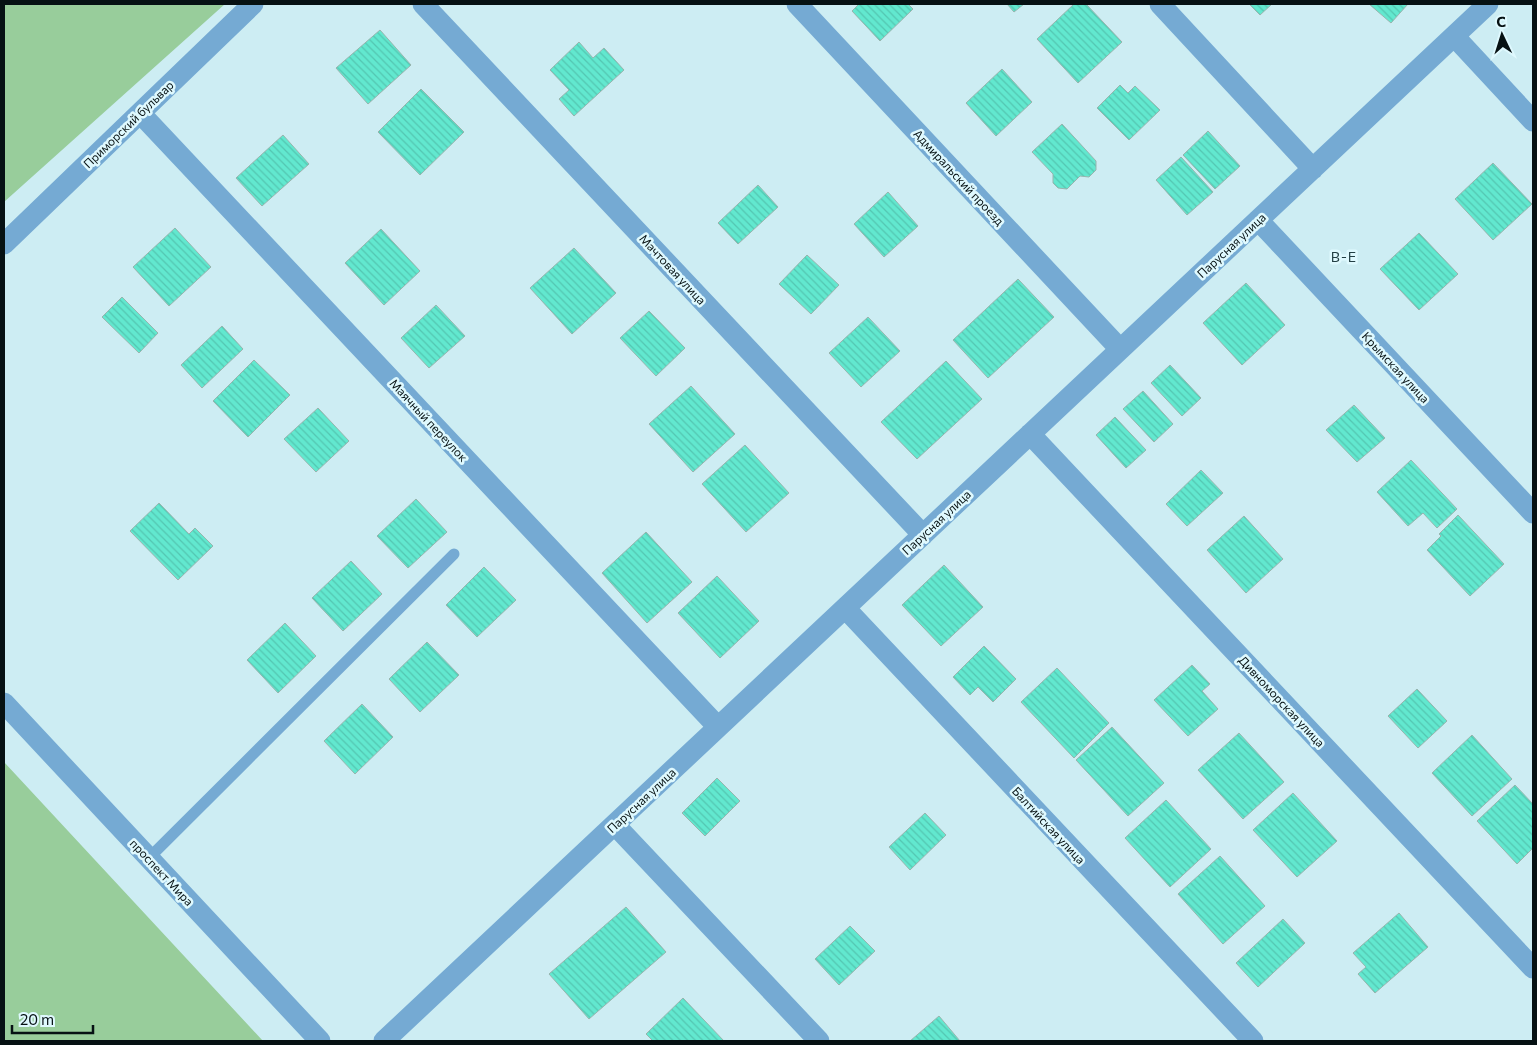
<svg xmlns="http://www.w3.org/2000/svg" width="1537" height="1045" font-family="Commissioner,sans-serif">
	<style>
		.green { fill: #98cd9b }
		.building { fill: url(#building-back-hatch); stroke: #97b5ae }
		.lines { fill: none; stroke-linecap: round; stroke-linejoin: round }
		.lane { stroke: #75aad3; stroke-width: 11 }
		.street { stroke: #75aad3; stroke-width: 21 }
		.labels { text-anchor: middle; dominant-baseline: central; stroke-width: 5; stroke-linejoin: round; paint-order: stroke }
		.street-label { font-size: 12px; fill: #061113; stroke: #dff9fe }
		.neighbourhood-label { font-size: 14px; letter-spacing: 1px; fill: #233f44; stroke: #dff9fe }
	</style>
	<defs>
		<pattern id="building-back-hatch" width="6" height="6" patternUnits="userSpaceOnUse" patternTransform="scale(1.25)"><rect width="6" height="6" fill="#62e8cf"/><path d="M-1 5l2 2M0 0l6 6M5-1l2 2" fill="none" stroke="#54c6b1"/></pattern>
	</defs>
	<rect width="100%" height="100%" fill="#cdedf3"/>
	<path class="green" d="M4 4H225L4 202Z
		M4 762 263 1041H4Z"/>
	<path class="building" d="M859 4H908L913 9 880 41 852 11Z
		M1007 4H1024L1014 12Z
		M1074 4H1086L1122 42 1078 83 1037 39Z
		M1249 4H1272L1260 15Z
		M1369 4H1408L1391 23Z
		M380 30 411 65 368 104 336 68Z
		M579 42 593 58 604 48 624 70 574 116 559 99 569 90 550 70Z
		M1002 69 1032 102 996 136 966 103Z
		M1120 85 1128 93 1135 86 1160 110 1129 140 1097 108Z
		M421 89 464 132 420 175 378 132Z
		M1062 124 1096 161V170L1089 177 1080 176 1067 189 1058 188 1053 183V174L1032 152Z
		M1208 131 1240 166 1215 189 1183 155Z
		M283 135 309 164 262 206 236 178Z
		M1181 157 1213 192 1187 215 1156 180Z
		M1493 163 1532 204 1493 240 1455 199Z
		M758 185 778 207 738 244 718 223Z
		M888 192 918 226 884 257 854 224Z
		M175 228 211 267 169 306 133 267Z
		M381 229 420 271 384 305 345 263Z
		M1419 233 1458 274 1419 310 1380 269Z
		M574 248 616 293 572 334 530 288Z
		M807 255 839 285 811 314 779 284Z
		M1018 279 1054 317 988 378 953 340Z
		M1246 283 1285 325 1242 365 1203 323Z
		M122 297 158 333 139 353 102 317Z
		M436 305 465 336 429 368 401 338Z
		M649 311 685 348 656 376 620 338Z
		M868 317 900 351 861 387 829 353Z
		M222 326 243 349 202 388 181 365Z
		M254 360 290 395 248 437 213 401Z
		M946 361 982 399 917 459 881 422Z
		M1170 365 1201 398 1182 416 1151 383Z
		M691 386 735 434 693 472 649 424Z
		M1143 391 1173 424 1154 442 1123 409Z
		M1354 405 1385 438 1357 462 1326 430Z
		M318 408 349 441 316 472 284 439Z
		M1115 417 1146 450 1126 468 1096 435Z
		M745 445 789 493 746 532 702 484Z
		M1411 460 1457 509 1437 528 1423 513 1408 526 1377 492Z
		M1201 470 1223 493 1187 526 1166 504Z
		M416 499 447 532 408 568 377 536Z
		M159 503 189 534 195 528 213 546 178 580 130 531Z
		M1458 515 1504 564 1470 596 1427 550 1441 536 1439 534Z
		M1244 516 1283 559 1246 593 1207 550Z
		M646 532 692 582 647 623 602 573Z
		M351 561 382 594 343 631 312 598Z
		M944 565 983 607 941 646 902 605Z
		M484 567 516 600 477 637 446 605Z
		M717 576 759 621 720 658 678 613Z
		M285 623 316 656 278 693 247 660Z
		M427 642 459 675 420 712 389 679Z
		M984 646 1016 679 993 702 978 687 970 695 953 677Z
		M1192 665 1210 684 1202 691 1218 709 1188 736 1154 700Z
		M1057 668 1109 723 1074 758 1021 702Z
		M1417 689 1447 721 1418 748 1388 716Z
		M362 704 393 737 355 774 324 741Z
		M1112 727 1164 783 1128 816 1076 760Z
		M1239 733 1284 782 1243 819 1198 770Z
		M1472 735 1512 779 1472 816 1432 773Z
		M717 778 740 801 705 836 682 813Z
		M1515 785 1533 804V848L1517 864 1477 821Z
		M1293 793 1337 841 1297 877 1253 830Z
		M1166 800 1211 849 1170 887 1125 838Z
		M925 813 946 835 910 870 889 847Z
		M1220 856 1265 906 1223 944 1178 894Z
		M626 907 666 952 589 1019 549 974Z
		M1399 913 1428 947 1375 993 1358 974 1366 967 1353 953Z
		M1283 919 1305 943 1258 987 1236 963Z
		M850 926 875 951 839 985 815 959Z
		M683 998 724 1041H653L646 1034Z
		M939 1016 960 1041H910Z"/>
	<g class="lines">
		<path class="lane" d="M149 858 454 554"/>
		<path class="street" d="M423 4 923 535
			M797 4 1120 349
			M1160 4 1313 169
			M1454 36 1533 121
			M140 113 718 727
			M1258 220 1533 513
			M4 244 253 4
			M1030 434 1533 968
			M845 608 1253 1041
			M4 703 320 1041
			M615 825 819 1041
			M384 1041 1488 4"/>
	</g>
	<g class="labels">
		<g class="street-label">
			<text transform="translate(128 124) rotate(-44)">Приморский бульвар</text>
			<text transform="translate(959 177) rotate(47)">Адмиральский проезд</text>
			<text transform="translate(1231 245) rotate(-43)">Парусная улица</text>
			<text transform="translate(673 269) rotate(47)">Мачтовая улица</text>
			<text transform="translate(1396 367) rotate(47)">Крымская улица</text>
			<text transform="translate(429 420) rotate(47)">Маячный переулок</text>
			<text transform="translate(936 522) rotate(-43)">Парусная улица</text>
			<text transform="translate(1282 701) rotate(47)">Дивноморская улица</text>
			<text transform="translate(641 800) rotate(-43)">Парусная улица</text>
			<text transform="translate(1049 825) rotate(47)">Балтийская улица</text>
			<text transform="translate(162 872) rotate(47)">проспект Мира</text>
		</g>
		<g class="neighbourhood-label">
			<text x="1344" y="256">В-Е</text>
		</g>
	</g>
	<rect width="1537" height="1045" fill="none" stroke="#061113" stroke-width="10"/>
	<g transform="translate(1502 35) rotate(356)" stroke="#dff9fe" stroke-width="4" paint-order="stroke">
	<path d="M0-4L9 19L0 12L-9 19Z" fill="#061113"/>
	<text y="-8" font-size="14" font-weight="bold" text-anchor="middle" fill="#061113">С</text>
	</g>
	<path d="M12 1025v8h81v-8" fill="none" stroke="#061113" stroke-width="2.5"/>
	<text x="20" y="1025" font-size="15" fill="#061113" stroke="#dff9fe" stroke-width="4" paint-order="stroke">20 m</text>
</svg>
